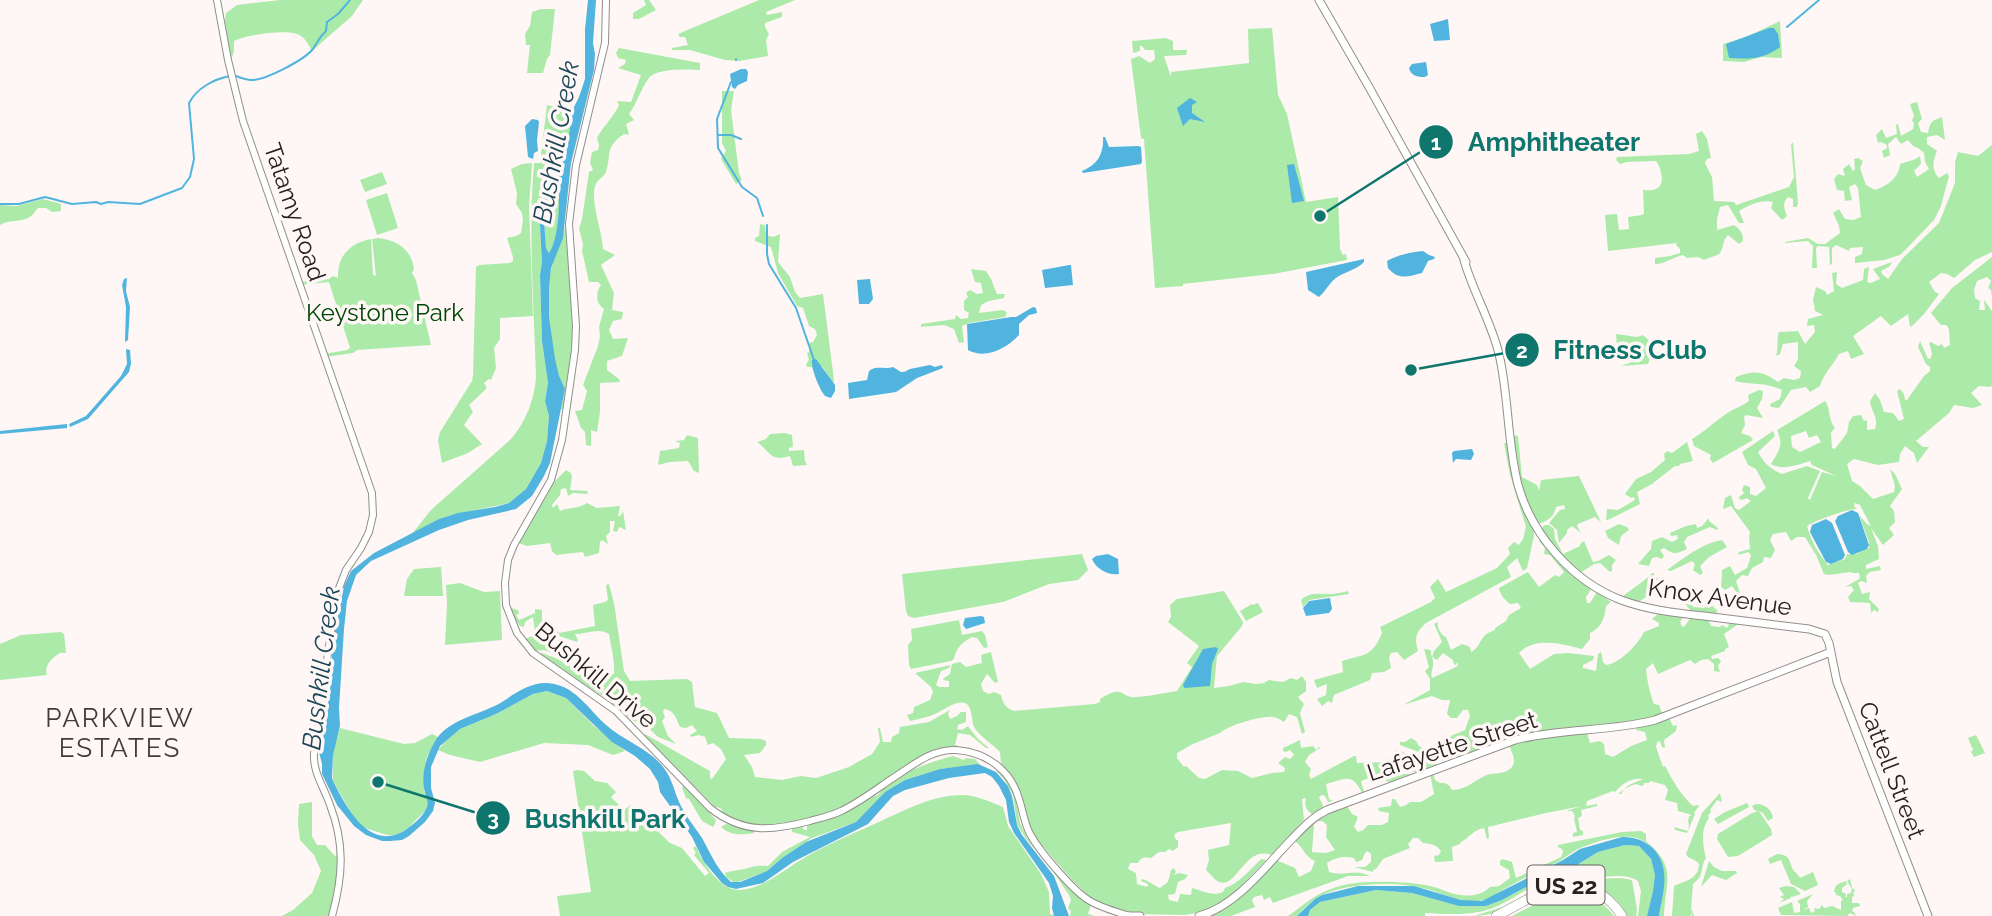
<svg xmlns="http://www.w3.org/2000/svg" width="1992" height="916" font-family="Raleway,sans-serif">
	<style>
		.green { fill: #aceaa9; fill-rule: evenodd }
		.water { fill: #50b4de; fill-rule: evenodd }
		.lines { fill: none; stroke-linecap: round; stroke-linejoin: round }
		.stream { stroke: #50b4de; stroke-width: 2 }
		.secondary-casing { stroke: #938e8b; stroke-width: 8 }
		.primary-casing { stroke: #938e8b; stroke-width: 9 }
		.highway-casing { stroke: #938e8b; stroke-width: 10 }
		.secondary { stroke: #fff; stroke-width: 6 }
		.primary { stroke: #fff; stroke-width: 7 }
		.highway { stroke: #fff; stroke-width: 9 }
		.labels { text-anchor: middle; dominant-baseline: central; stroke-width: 7; stroke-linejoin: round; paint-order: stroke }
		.shield { fill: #fef7f5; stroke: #666361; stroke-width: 2 }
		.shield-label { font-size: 23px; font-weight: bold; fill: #252322 }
		.street-label { font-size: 24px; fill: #252322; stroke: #fef7f5 }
		.park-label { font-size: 24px; fill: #004605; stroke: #fef7f5 }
		.water-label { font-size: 26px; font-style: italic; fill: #1c4759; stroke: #fef7f5 }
		.neighbourhood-label { font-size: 26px; letter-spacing: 2px; fill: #413c3a; stroke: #fef7f5 }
		.leader { fill: none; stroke: #0f766e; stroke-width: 2.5 }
		.callout-dot { fill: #0f766e; stroke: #fef7f5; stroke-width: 2.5 }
		.mark-label { font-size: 21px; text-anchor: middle; font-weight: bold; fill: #fff }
		.callout-label { font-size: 26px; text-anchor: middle; font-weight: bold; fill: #0f766e; stroke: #fef7f5; stroke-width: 7; stroke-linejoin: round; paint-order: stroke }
	</style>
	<rect width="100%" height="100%" fill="#fef7f5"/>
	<path class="green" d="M280 0H363L352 16 312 51C308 44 305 37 297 34 285 29 245 35 234 41V51L231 61 225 21 226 13 237 5Z
		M644 0H649L656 10 639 19H633V13L646 5Z
		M759 0H795L766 12 767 15 782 12V17L765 23V27L769 34 766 40 768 56 739 61 725 60 690 50H672V48L688 45 685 37H680L678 34Z
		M541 9H555L550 55 547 59 543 73H527L530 45H526L525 34 530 26 532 12Z
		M1780 21 1782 58 1761 57 1744 62 1723 61V44L1746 37Z
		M1272 28 1278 95 1287 114 1306 202 1338 197 1340 249 1343 255 1346 254 1347 260 1273 274 1183 284V286L1155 288 1144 139 1141 138 1131 59 1139 56 1150 63 1155 59 1154 50H1145L1142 46H1140V51L1133 53 1132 41 1166 38 1173 41V50H1187L1186 55 1164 56 1171 77V72L1249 63 1248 29Z
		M619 48 700 63V70C688 69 656 68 649 78 641 88 637 103 629 114L634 120 626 124 629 135 624 134C604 148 612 153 606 172 604 177 598 179 596 184 589 197 603 235 603 249L615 255 601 265 614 293 612 310 623 312 622 319 613 321 609 330 613 339 628 338 622 356 607 361V370L619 379 620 382 600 383V412L597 432 591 430V446L586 445 585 432 581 428 575 411 582 410 587 391 583 385 598 346 600 336 599 327 604 309C596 304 595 293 601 285L598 282H589L582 251 583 244 579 229 582 219 589 172 593 170 590 163 592 152 598 150 599 145 597 138C603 126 613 118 619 105L617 101 631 102 641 75 618 68 625 64 626 60 618 58 616 53Z
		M722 91H734L731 110 739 173 742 180 736 184 721 159 726 151 722 143Z
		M1917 102 1922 119 1918 123 1921 132 1928 133C1930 122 1931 121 1942 117L1945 140 1937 135 1927 137V144L1937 151C1933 161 1931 170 1939 178L1947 173 1949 176 1941 206 1934 220 1909 246 1900 255 1884 260 1855 263V257L1862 254 1863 247 1850 248 1849 251 1836 245 1832 248V264L1830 265 1829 247 1818 246 1816 248 1817 268H1812L1813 246 1808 241 1785 243V242L1808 238 1818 244H1825L1840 233 1839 226 1833 213 1839 209 1845 219 1853 220 1861 217 1858 188 1855 184 1849 187 1852 200 1845 201 1844 191 1837 190 1834 179 1838 174 1845 176 1843 169 1849 164 1853 171 1855 169 1854 159 1858 158 1863 161 1860 168 1866 185 1875 190C1887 186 1899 178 1900 164 1907 161 1914 161 1920 156L1921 164 1914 171 1917 177 1929 169 1925 162 1924 153 1918 148 1913 146 1908 140 1901 144 1896 137 1888 144 1890 155 1884 158 1882 151 1887 148V145L1881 142 1878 143 1876 135 1882 129 1886 138 1897 134 1896 125 1898 124 1901 136 1913 129 1914 124 1912 120 1914 116 1910 104Z
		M547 105 571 111 569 135 559 174 539 208 542 262 540 275 542 341 548 383 545 401 549 416 547 441 541 463 526 489 509 503 448 516 411 535 431 510 511 439C526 422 535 398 536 376 534 305 528 234 534 163H540Z
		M1702 131 1707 139 1711 158 1707 159 1705 163 1712 177 1714 201 1734 202 1736 205 1789 187 1794 177 1791 145 1793 142 1798 203 1797 207H1793V199L1788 197C1782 203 1784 209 1787 216L1782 220 1771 208 1773 202C1763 199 1748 205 1739 211L1744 223H1739L1728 205 1720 207 1717 219V230L1734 225C1741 230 1743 233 1743 241L1739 244 1728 235C1722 241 1724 249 1719 254 1716 256 1708 258 1704 260L1698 257 1687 258 1683 255C1673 257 1665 264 1655 264V258L1670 256 1680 253V249L1676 245 1677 243 1608 251 1605 215 1617 214 1619 230 1629 229 1628 217 1642 215 1644 213 1643 190C1647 190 1652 191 1656 189 1666 185 1661 167 1656 161L1627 162 1620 164 1616 160 1617 157 1689 154 1699 151 1696 134Z
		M1992 145V252L1975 260 1954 278 1947 274 1941 273 1929 282 1935 292 1939 294 1924 314 1912 326 1910 327 1908 314 1891 326 1881 316 1853 336 1864 354 1851 359 1848 351 1839 354C1833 365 1824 373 1820 386L1810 392 1806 387 1791 390 1779 408 1771 407 1770 404 1780 399 1782 390C1766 382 1751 385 1735 381L1736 377C1754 370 1763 371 1778 382L1784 378 1794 380 1800 378 1801 371 1794 366 1798 359V342L1783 344 1780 354 1776 356C1779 348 1776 340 1779 332L1798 331 1805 344 1815 332 1814 325 1807 326 1808 319 1823 315 1815 311 1813 299 1816 287 1825 291 1827 295 1834 291 1832 273 1837 272 1836 284 1842 288 1863 280 1864 269 1869 267 1867 282 1871 283 1880 279 1873 269 1892 262 1890 266 1881 271 1882 274 1888 279 1902 259 1939 223 1955 183V162L1958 152 1978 156Z
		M532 163 529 207 533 316 500 318V339L494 348 496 368 491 380 489 379 484 383 487 388 469 405 473 412 464 425 482 444 468 453 442 463 438 440 440 432 472 381 473 375 476 267 479 265 510 263 513 261V257L507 238 516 236 521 233 523 220 522 213 516 204 517 193 511 169 522 164Z
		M382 172 387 184 365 192 360 180Z
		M557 181C561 201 561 236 549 253L546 248 543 207Z
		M387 193 398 228 377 235 366 200Z
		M43 199 61 204V211L52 212 46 208H38C35 211 33 215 30 217 20 223 9 219 0 225V205L17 206Z
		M569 224 576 326 566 410 561 409 565 389C563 384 560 380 558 374 548 346 545 299 551 269 555 254 561 243 565 227Z
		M760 224 765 225 766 235 773 237 780 234 778 262 790 277 795 292 800 298 823 294 834 380 833 383 822 366V393L812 367H807L806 364 809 360 807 353 809 352V343L813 342 817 335 815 329 809 326 803 308 797 306 778 273 771 247 755 241V238L759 236Z
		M379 238C398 241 411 249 414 269L412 273 416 280 431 345 357 350 353 353 325 357 324 354 347 350 350 348 329 282 300 285 299 282 329 279 333 276 338 278C337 256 350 243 371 239L373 275 376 276 372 239Z
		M1992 257V296L1991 290 1988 288 1991 281 1987 277 1977 281 1974 290 1975 298 1980 301 1979 310H1985L1984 300 1992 311V385L1991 387 1979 386 1971 393 1982 405 1973 408 1954 405 1949 413 1916 441 1923 447H1929L1917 463 1914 453 1905 446 1900 454 1899 462 1878 465 1854 459 1847 464 1852 481 1860 486 1873 499 1894 492 1895 486 1890 469 1895 474 1902 489 1890 506 1894 511 1895 522 1889 528 1894 535 1883 545 1871 528 1878 546 1879 559 1866 565V569L1880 566 1881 570 1870 572 1866 576 1867 583 1861 581 1858 583 1862 594 1870 592 1869 599 1879 609 1878 612 1874 610 1871 613 1870 603 1850 602 1848 597 1854 590 1851 586 1845 587 1859 579 1860 577 1859 573H1852L1851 572 1829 575 1824 574 1816 555 1805 537H1797L1791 541 1786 532 1773 534 1770 540 1775 550 1771 558 1764 557 1763 562 1752 568 1748 576 1742 575 1736 581 1740 593H1737L1732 586 1725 590 1721 587 1722 570 1730 566 1735 575 1747 568 1751 556 1749 552 1738 555 1739 552 1750 549 1749 538 1750 532 1731 506 1723 509 1725 498 1731 495 1735 508 1739 510 1751 501 1747 498 1742 500 1738 498 1744 493 1742 490 1744 485 1750 487V494L1756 496 1766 488 1756 469 1748 465 1742 452 1773 431 1775 436 1758 452C1764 463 1770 469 1782 474L1807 466 1820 471 1808 498 1810 500 1822 472 1836 476 1812 465 1810 461C1797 465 1783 471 1771 464 1779 450 1784 446 1777 430L1825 401C1831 409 1828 420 1835 428L1831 432 1832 448 1835 449 1847 433 1849 422 1853 416 1861 415 1864 421 1867 420V430L1875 429C1879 418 1871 411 1870 401L1875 393 1880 400 1884 412 1893 413 1899 421 1904 419 1897 391 1900 389 1904 394 1905 400H1907L1924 376 1930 371V367L1926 364 1918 347 1920 341 1928 359 1931 358 1932 353 1929 343 1931 342 1938 346 1942 344 1944 348 1950 345 1949 329 1946 325H1941L1931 313 1952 288ZM1806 431 1809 438 1817 435 1821 442 1800 452 1792 447 1791 436ZM1855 503 1860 505 1871 526 1867 524 1859 515 1869 542V548L1856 554H1847L1845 559 1828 565C1817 551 1812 543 1807 526 1814 521 1849 508 1857 509L1854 506Z
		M971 269 986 271 991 279 997 294H1005L1004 298 989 301 981 305 979 313 1002 310 1007 312 1005 317 969 323 962 326 964 342 959 343 954 329 944 325 921 327V324L955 319 956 315 961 319 968 318 969 313 964 310V301L968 297 966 293 970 290 977 294 983 293 981 283 975 282Z
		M1616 334 1637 337 1643 335 1652 343 1656 344V346L1648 347 1651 355 1648 364 1621 366 1632 362 1633 360 1628 355 1623 354 1622 360H1619L1617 354 1626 350 1617 346Z
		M1759 390 1763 391 1762 399 1757 408 1763 418 1746 415 1744 417 1745 425 1741 433 1750 436 1753 440 1713 463 1710 459 1711 455 1694 446 1692 439C1706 431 1716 420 1729 412 1736 408 1742 406 1749 401L1748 395Z
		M785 433 792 435 793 447 789 448V451L804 450 805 461 807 465 793 466 790 456C769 462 771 452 757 442L766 439 770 434Z
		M687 435 698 438 699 473 694 471 688 461 670 462 658 465 660 451 679 448 680 443 675 441 684 440Z
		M1513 435 1518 436 1522 477 1537 485 1539 491 1541 480 1579 476 1601 522 1595 517 1578 524 1577 526 1581 533 1572 526 1567 530V533L1559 543 1557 530 1549 523 1560 510 1565 509 1564 505 1556 507C1554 517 1547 522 1537 524L1522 487Z
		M1687 442 1693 461 1680 464 1679 466H1675L1652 484 1637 492 1640 504 1610 519 1606 520 1607 509 1618 510 1635 500 1634 497 1631 498 1625 494 1636 479 1651 472 1665 460 1664 454 1667 451 1672 453Z
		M1504 443H1509L1534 530V536L1527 568 1523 571 1517 558 1507 567 1511 577 1426 623C1416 632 1414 638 1418 651L1404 660 1397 652 1391 653 1389 658 1391 668 1384 672 1372 673 1370 680 1334 695 1332 703 1328 701 1322 706 1317 699 1326 695 1327 684 1317 688 1314 680 1343 672 1342 661C1365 654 1372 657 1382 633L1380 627 1431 602 1435 598 1430 587 1438 579 1446 592 1497 568 1510 554 1508 548 1514 542 1519 545 1523 539 1526 527 1510 475Z
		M566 470 571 473 572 477 570 490 587 491 588 494 573 493 568 496 566 488 561 489 560 495 552 505 553 508 557 504 560 511C569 507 578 509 587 503L597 508 620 506 618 517 621 515 623 511 626 530 619 527 617 532 613 531 615 521H610V532L606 536 608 544 602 540 600 542 599 553 585 557 583 552 556 555 552 551 550 543 527 546 518 543 553 483Z
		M1709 518V521L1718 528 1717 530 1710 527 1687 537 1684 542 1687 549C1676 554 1674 555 1664 548L1660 550 1664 556 1662 559 1657 557 1652 558 1649 566 1638 564 1651 549 1652 541 1662 537 1672 542 1678 539 1677 535 1671 536 1670 533 1686 526 1696 524 1697 528 1702 526Z
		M1619 524 1627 527 1629 530 1621 536 1619 545 1608 538 1605 531Z
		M1544 525H1549L1554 529 1555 539 1563 554 1580 546V544L1584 541 1593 562 1598 561 1609 555 1616 560 1612 565V571L1610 572 1600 563 1594 564 1580 573 1559 555 1541 530Z
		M1540 539 1592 588 1586 597 1587 603H1590L1597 592 1611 602 1606 606C1605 618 1601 628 1590 633V639L1582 649C1563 644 1535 636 1519 653L1530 669 1554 654 1568 653 1594 656 1593 660 1583 665V668L1596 671 1598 654 1601 652 1603 662 1606 665C1621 663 1638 644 1644 632L1659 626V623L1652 619 1659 613 1685 616 1680 621 1682 627 1685 626 1691 617 1708 619 1711 626 1720 627 1722 625 1727 628 1730 622 1738 623 1737 625 1724 634 1729 647 1725 649V651L1711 656 1712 659 1718 658 1721 661 1718 666 1720 672 1714 671V664L1708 659 1701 660 1695 664 1690 660 1658 674 1653 663 1646 669C1647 680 1650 694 1654 704L1659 705 1663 715C1632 724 1601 724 1570 727 1547 730 1526 734 1504 739L1497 732 1481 730 1473 737 1478 751 1456 758 1445 759 1432 757 1400 745V742H1405L1411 738 1416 741 1419 746 1430 752 1440 750 1444 747 1451 736 1465 730 1470 716 1468 710H1463L1457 718H1451L1447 714 1450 700H1442L1432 696 1403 705 1430 690V679L1425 671 1429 667 1424 649 1431 650C1430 655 1433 657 1433 662 1434 668 1430 672 1432 678L1456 667 1458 665 1457 662 1456 665 1454 664 1453 660 1443 653 1437 660 1432 657 1434 651 1442 642 1434 624 1438 622C1437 628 1440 634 1446 637L1451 650 1462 644 1470 647 1471 652C1482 647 1478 635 1495 630V628L1506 621 1509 615 1521 608 1518 603 1510 604C1505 600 1500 595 1499 588L1528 572 1539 587 1555 575 1559 577 1564 572 1550 555 1544 554 1545 548 1539 541Z
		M1722 540 1727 547 1709 557 1700 566 1703 573 1700 575 1693 570 1695 564 1692 561 1671 571 1667 570C1684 558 1702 543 1722 540Z
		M1082 554 1088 570 1078 580 1049 584 1003 602 914 618 908 616 906 611 902 574Z
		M441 567 443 596H404L407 579 414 569Z
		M1652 573H1654V578L1662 579 1664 577 1667 578 1656 591 1638 602 1622 597C1629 591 1649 578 1652 573Z
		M460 583 484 592 500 591 502 640 445 645 447 604 446 585Z
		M609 584 614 603 624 671 630 681 687 679 692 682 695 707 717 713 729 738 761 739 766 741V745L760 753 744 755 752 767 755 777 782 780 801 776 816 778 849 767 872 754 880 742 878 728H880L883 742H891L892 737 899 733 900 727 929 722 950 710 948 714 950 719 957 716 961 712H966V722L958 725 957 729 962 730 968 726 978 739 989 748H986L970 735 958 733 955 745 959 746 926 753 843 808 818 817 772 826 750 824 722 814V809L714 806 644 735 645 734 708 770 710 771V778L712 779 726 759 721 749 713 743 708 745 705 737 699 735 691 737 690 735 697 731 692 725 686 728 680 727C676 718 674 710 664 709L663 712 665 717 662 721 668 736 676 744 658 737 643 723 633 721 604 697 538 654 542 653 558 659H573L579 668 587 670 590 674H614C615 660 611 647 609 634 599 627 586 634 575 634L578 640 577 642 553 634 540 638 564 653 561 656 544 650 535 651 525 639 532 636 535 632 533 617 525 622 524 627 520 626 513 617 511 608 518 610 519 614 516 615 519 620 535 613V609L542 610V625L545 629H554L559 633 595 626 593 605 605 602 608 600 606 585Z
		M1691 590 1697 595 1692 603 1693 607 1704 608 1709 603 1718 611 1714 615 1691 611 1684 602H1680V600L1689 599 1688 592Z
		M1224 591 1243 622 1242 626 1217 656 1214 688 1229 686 1243 682 1256 684 1264 683 1269 680 1283 682 1291 678 1297 680 1302 676 1306 682V691L1298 697 1304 704 1300 713 1305 732 1302 734 1297 717 1289 714 1284 722C1279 719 1274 716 1268 717 1257 717 1227 726 1220 733L1193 744 1177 753V758L1184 767 1186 766 1199 778 1205 779 1222 770 1238 771 1252 778 1272 773 1284 772 1285 768 1278 763 1285 757 1290 759 1294 755 1290 750 1286 752 1283 751V748L1300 740 1301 748 1313 746 1316 750 1319 747 1320 748 1309 755 1305 762 1311 769 1309 775 1311 779 1354 756H1356L1357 763 1385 762 1395 755 1396 750 1437 763 1436 765 1416 772 1410 771 1413 768 1411 763 1403 765 1402 768 1403 774H1411L1389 782 1384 780 1380 774 1361 781 1364 792 1362 793C1352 772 1346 779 1326 784L1329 799 1333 801 1328 802 1325 796 1322 795 1319 797 1324 808 1312 814C1306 811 1304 804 1306 798L1302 799 1304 820 1271 855C1245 845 1237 889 1219 882 1215 880 1210 874 1206 870L1209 860 1208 850 1229 845 1231 823 1178 832 1174 835 1176 840H1178V847L1173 851 1169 849 1165 852H1159L1151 858C1145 857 1141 857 1138 863H1130L1128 869 1136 873 1137 884 1147 887 1148 884 1141 881 1142 879C1150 881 1154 886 1160 888L1168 882 1171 870 1174 868 1176 872 1174 875 1179 873 1188 875 1185 879 1178 882 1175 894 1168 895 1169 900 1178 902 1180 894 1191 895 1192 888C1201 890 1212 897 1223 892L1225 888C1238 884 1251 869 1261 859L1266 860 1230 898 1204 912 1184 915 1135 914 1101 904 1092 899 1071 879 1036 838 1028 823 1017 785 1001 763 1000 752C993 744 983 739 976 730 971 723 973 717 970 709 965 694 945 709 937 713 929 717 919 719 910 721L907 715 913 713 914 707 930 700 933 692 931 687 915 673 951 665 949 668 941 671 936 685 939 687H949V681L943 680 944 678 950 674 952 664 960 662 966 667 982 663 981 655 991 652 998 682 995 683 987 674 981 684 983 691 989 694 994 692 1001 695C1003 704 1006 708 1014 711L1095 704 1100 702V699C1126 683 1119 699 1137 697 1150 696 1163 693 1177 691L1192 667 1187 663 1199 646 1168 622 1171 617 1170 605 1177 599Z
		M1348 591 1349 594 1309 600 1303 607 1301 600C1309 592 1319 594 1330 594 1336 594 1343 592 1348 591Z
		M1258 603 1263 612 1246 621 1240 611 1252 604 1253 605Z
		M959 620 962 635 982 631 985 635 988 647 984 648 977 638 972 637C963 642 956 647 954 659L951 661 911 669 909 665 908 645 912 640 911 629Z
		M61 632 64 634 66 653H60C50 659 44 667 47 675L0 680V644L21 635Z
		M547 691 566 698 593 725 625 751 613 755 588 745 544 743 480 762 450 755 438 750 451 735 460 729 496 714 533 694Z
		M1669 718 1673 726 1677 725 1676 731 1664 740 1665 748 1662 747 1660 741 1657 742 1656 747 1663 767 1665 766C1673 781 1680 794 1693 806L1698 805 1699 806 1694 813 1695 814 1687 833 1675 830 1674 827 1688 831 1689 824 1688 822 1689 816 1692 815 1678 811 1677 803 1665 800 1668 790 1665 785 1650 781 1649 783H1644L1643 786 1635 784 1624 789 1621 794H1618L1629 785 1643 779C1630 778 1624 783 1615 792L1613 791 1587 801 1586 806 1597 804V806L1581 810 1582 816 1578 818 1580 830 1583 831V835L1573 837V833L1577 832 1574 819 1575 816 1572 811H1566L1582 806 1546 813 1488 827 1489 838 1487 839 1484 828C1473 830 1469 838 1461 842L1460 844 1452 847 1453 861 1435 862 1434 856 1439 855 1441 851C1436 844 1431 844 1423 843L1418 838H1413L1408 844 1410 848 1383 859 1376 869 1373 870V872L1354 867H1365L1371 862V854L1367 851 1365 853 1362 860 1356 862 1354 858C1344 856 1336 857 1327 863L1329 872C1346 877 1353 868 1370 876H1348L1273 903 1270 897 1264 900 1262 895 1254 897 1252 900 1255 907 1231 916H1210L1229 906 1276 860 1295 868 1299 877 1311 871 1315 861C1305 857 1303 847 1295 841L1312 822 1314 825 1312 852 1326 853 1335 850 1326 837 1327 825 1322 821H1316L1321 816 1347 806 1352 814 1358 817 1354 827 1358 832 1363 830 1368 825H1382L1388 822 1389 813 1379 811 1378 808 1391 806 1392 799H1395L1400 807 1406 805 1410 802H1421L1434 794 1430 774 1433 773 1435 780 1440 783C1445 782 1450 785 1452 790 1468 790 1476 778 1490 774 1497 773 1506 774 1512 767 1517 760 1511 751 1509 745L1532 739 1587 733 1590 743 1600 741 1604 744 1605 754 1613 757 1631 746 1647 740 1645 732 1636 730 1637 726Z
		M340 728 404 744 415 743 432 734 438 737 427 757 424 776V791L428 799 426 810 407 829 396 835H387L365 828 356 821 333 781V751Z
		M1976 735 1985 753 1974 757 1971 752 1974 748H1972L1968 738Z
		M953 756 964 760 966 758 975 759 980 765 940 769 905 780 885 792 856 822 812 838 782 858 767 871 735 883 726 877 725 873C732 870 737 871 744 869 753 866 758 865 768 866L782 852 810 837 792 832V829L802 826 804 830H807V825C822 820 838 816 852 809 861 805 868 797 878 795 893 774 930 762 953 756Z
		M577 770 584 771 595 781 607 783 616 792 611 797 624 810 630 805 670 843 682 848 705 876 709 873 694 855 696 853 693 848 696 846C702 862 719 889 738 890 761 890 781 872 799 861 822 847 847 836 872 825 900 813 930 795 962 795 977 795 990 802 1003 807L1008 826 1041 874 1049 892 1050 914 1056 916H560L557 896 591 892 573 771Z
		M998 770 1008 781 1014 792 1020 823 1027 838 1077 896 1091 905 1088 914 1095 916H1070L1071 911 1068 908 1071 900 1069 895 1046 861 1026 839 1017 824 1013 795 1004 779 997 772Z
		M684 785 716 820 715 824 713 827 702 821 689 799 686 798 682 788Z
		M1720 793 1722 802 1717 800 1710 810 1711 812 1708 816 1709 818C1700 830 1703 845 1706 859L1704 861 1700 877 1693 884 1691 910H1692L1694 916H1692V911L1691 916H1672L1674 886C1685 881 1699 879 1699 864L1696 861 1688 857 1686 854 1702 813Z
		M312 802V836L317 845H325L335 856 338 855 339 874 330 916H282L293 910 312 893 321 871 314 855 300 840 298 824 299 804Z
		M1747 803 1749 807 1718 824 1714 819 1725 812Z
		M1756 804C1765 804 1772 810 1773 818L1768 821 1763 813 1759 811 1771 829 1772 835 1738 856 1728 857 1717 839 1718 834 1752 813 1758 811 1754 810 1752 806Z
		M726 824 754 831V833C741 835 731 836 721 827Z
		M1641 831 1646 834V841C1678 868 1665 881 1664 916H1659C1663 891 1668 865 1649 845 1632 828 1597 841 1578 849 1570 853 1564 859 1556 863 1540 871 1523 878 1508 887 1498 892 1490 900 1479 901 1459 903 1441 892 1422 888 1394 881 1348 883 1322 895 1312 900 1305 908 1297 916H1288C1308 902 1318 891 1344 885 1364 880 1409 881 1430 886 1440 888 1450 894 1461 895 1472 897 1483 894 1490 887L1499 886 1510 878 1509 870 1500 865V861L1503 859 1512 862 1516 878 1561 857 1563 852 1562 849 1558 847V845L1622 832Z
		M1625 845 1639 846 1651 859 1655 875 1653 891 1647 916H1638L1641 891 1638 881C1626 873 1610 877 1596 877 1584 877 1571 875 1559 877 1534 881 1513 901 1490 909 1470 916 1446 914 1425 913V916H1308L1310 910 1320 902 1376 890 1412 893 1460 906H1486L1502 900 1543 878 1577 865 1598 852Z
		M1777 854C1792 855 1788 862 1794 871 1796 873 1799 875 1800 878L1813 872 1818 885 1805 891 1791 884 1781 860 1770 864 1768 859Z
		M1709 861 1714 867 1722 871H1736L1737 873 1726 880 1712 875 1701 887Z
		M1621 878 1632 880 1637 909 1636 916H1627C1621 903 1614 896 1601 890 1548 862 1522 916 1474 916L1502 907 1547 883 1558 880Z
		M1850 879 1852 888 1855 890 1853 894 1855 895 1852 897V903H1859L1860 906 1853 908 1852 911 1854 912 1856 916 1850 913 1847 916 1781 915 1778 908 1792 902 1794 913 1800 912V904L1797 901 1813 894 1807 901 1808 907 1803 910 1809 908 1811 913 1815 911 1814 908 1819 909 1822 905 1824 908 1832 906 1841 910V901L1843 900 1840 896 1836 895V893L1834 892C1835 884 1838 884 1846 881L1847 884 1842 888V892L1846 894 1845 897H1847V894L1851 893 1852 889 1847 881Z
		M1786 886 1794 887 1801 894 1792 897 1791 896V898L1779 903 1784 899 1780 897 1784 895 1779 888Z
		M1570 892C1589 894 1603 901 1614 916H1512L1549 897Z"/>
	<path class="water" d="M588 0H596L593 43 595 54 594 70 571 163 563 238 551 268 549 287V317L555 359 559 376 565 389 550 463 544 476 532 496 516 509 468 520 439 530 371 561 356 575 347 601 344 629 339 708 340 726 333 755 332 778 334 783C347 808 369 851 404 831 411 826 423 817 426 809 430 800 425 796 424 788 421 772 428 752 437 738 452 718 482 714 502 702 520 690 538 677 561 686 578 692 591 711 605 724 623 741 649 748 664 768 672 779 674 790 679 802 685 815 694 826 702 838 711 854 717 870 731 882H740L767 871 782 858 806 842 856 822 885 792 905 780 940 769 978 764 996 772 1008 786 1012 796 1017 825 1022 835 1054 876 1069 916H1054L1052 908 1053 896 1049 883 1014 833 1009 822 1006 800 999 786 992 777 985 773 949 778 905 790 893 796 868 824 793 862 763 883 736 889 728 887 722 883 704 862 692 837 660 792 658 782 650 769 635 756 612 742 566 698 547 691 533 694 496 714 460 729 440 746 431 767V788L435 803 433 811 425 822 409 836 402 840 390 841H382L366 835 354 826 337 805 322 774V764L319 752 330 690 333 640 344 586 351 571 374 553 439 519 458 513 495 507 509 503 526 489 541 463 547 441 549 416 545 401 548 383 542 341 540 275 542 262 539 208 559 174 569 135 571 113 579 97 585 79V29ZM557 182C561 198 559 239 549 253L546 248 543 207Z
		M1448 19 1450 40 1434 41 1430 24Z
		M1769 28H1774L1778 34 1780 47C1763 60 1748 59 1729 58L1726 44Z
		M1426 62 1428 75 1425 77C1417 77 1411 76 1409 68L1412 64Z
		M741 69H746L748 72 747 81 738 85 735 89 732 87 730 74Z
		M1190 98 1197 102 1192 105V113L1205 122 1190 119 1183 126 1177 108Z
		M532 119 538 120 539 122 537 140 538 151 534 153 533 159 528 157 525 126Z
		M1103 137H1105L1109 147 1138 146 1141 147 1142 161 1141 164 1083 173 1082 171C1098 165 1104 153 1103 137Z
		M1294 164 1304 201 1292 203 1287 165Z
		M1423 251 1429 255 1435 257 1434 259 1428 261 1422 273C1407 277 1398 280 1388 268L1387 261C1398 255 1410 252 1423 251Z
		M1364 259V262C1357 269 1348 271 1339 276 1330 281 1326 291 1319 297L1308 290 1306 272Z
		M1069 265H1071L1073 285 1045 288 1042 270Z
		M127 278 126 291 130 307 128 340 125 342 126 307 122 285 124 279Z
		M870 279 873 299 869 304H859L857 280Z
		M1033 307 1036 308 1037 313 1029 315 1019 324V335C1007 348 986 360 968 350L967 324 1011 317H1016Z
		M126 349 130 350 131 364 129 372 88 419 70 427 69 424 86 416 121 376 127 364Z
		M816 359 835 385V391L831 398 825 396C819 388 811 369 812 360Z
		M930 365 935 367 942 365 943 368 917 378 896 392 849 399 848 383 867 380 869 371C877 365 884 370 893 367L901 372H904L910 369Z
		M67 424V428L0 434V431Z
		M1472 449 1474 454 1471 460 1456 459 1453 463 1452 453 1454 451Z
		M1852 510 1858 513 1869 545 1867 549 1852 555 1848 552 1835 521 1838 516Z
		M1826 519 1832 523 1845 555 1843 559 1831 564 1826 562 1810 532 1812 525Z
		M1108 554 1118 559 1119 574C1109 576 1096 569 1092 559L1096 556Z
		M1330 598 1332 609 1329 613 1306 616 1303 608 1309 601Z
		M981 616 984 617 985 623 966 629 963 625 965 618Z
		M1216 647 1218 649 1212 664 1210 686 1184 688 1183 685 1203 649Z
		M1622 837C1643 836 1662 850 1664 872 1666 886 1661 902 1659 916H1647L1653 891 1655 875 1651 859 1639 846 1625 845 1598 852 1572 868 1543 878 1502 900 1486 906H1459L1412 893 1376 890 1320 902 1310 910 1308 916H1297L1315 899 1322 895 1358 886H1414L1461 900 1482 901 1563 860 1580 849Z"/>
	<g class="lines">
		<path class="stream" d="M1787 27 1819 0
			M736 60V59
			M236 76C241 78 247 80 252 80 266 80 304 60 313 49 318 42 319 37 326 31L327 22 338 14 350 0
			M731 82 717 119 718 148 742 187 757 198 763 216
			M719 135H731L741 139
			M0 204H19L45 197 72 204 96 202 101 204 108 202 140 204 182 188 190 177 194 159 189 103C197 88 214 79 230 76
			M767 225V254L769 264 796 308 814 360"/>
		<defs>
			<path id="secondary" d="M217 0 228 60 243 121 372 493 373 515 369 532 361 548 346 570 336 596 314 754C313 773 324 787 330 805 345 844 343 876 332 916
				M606 0 605 43 576 165 569 224 576 326 575 350 562 440 551 480 514 545 508 560 505 583 506 605 517 633 533 653 616 711 710 808C743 834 772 831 810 821 820 818 831 816 841 811 858 803 874 791 890 780 911 767 930 749 956 750 986 752 1011 770 1019 799 1023 811 1024 823 1030 834 1040 852 1073 891 1090 901 1102 908 1116 912 1130 916"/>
			<path id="primary" d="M1319 0 1369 87 1466 262
				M1464 260C1473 292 1491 321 1499 354 1509 397 1507 442 1518 485 1532 535 1572 581 1621 600 1648 610 1676 613 1704 616 1739 620 1774 625 1809 629L1825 634 1829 643 1837 682 1928 916
				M1128 916H1140
				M1199 916C1236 906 1264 868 1290 841 1302 829 1312 817 1327 810L1515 740C1561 728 1609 732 1655 720L1831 652"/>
			<path id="highway" d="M1496 916C1527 902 1558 874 1594 890 1606 896 1615 905 1622 916"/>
		</defs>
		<use href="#secondary" class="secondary-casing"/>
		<use href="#primary" class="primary-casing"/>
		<use href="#highway" class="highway-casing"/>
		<use href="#secondary" class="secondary"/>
		<use href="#primary" class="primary"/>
		<use href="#highway" class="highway"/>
	</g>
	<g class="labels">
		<rect class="shield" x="1527.5" y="865.5" width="77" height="39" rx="5"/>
		<g class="shield-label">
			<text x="1566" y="885">US 22</text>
		</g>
		<g class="street-label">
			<text transform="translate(295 212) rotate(71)">Tatamy Road</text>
			<text transform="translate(1720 597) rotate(8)">Knox Avenue</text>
			<text transform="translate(596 675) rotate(40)">Bushkill Drive</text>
			<text transform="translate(1452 746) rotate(-18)">Lafayette Street</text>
			<text transform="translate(1892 770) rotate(69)">Cattell Street</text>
		</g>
		<g class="park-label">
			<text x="385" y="312">Keystone Park</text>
		</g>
		<g class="water-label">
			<text transform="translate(556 142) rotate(-80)">Bushkill Creek</text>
			<text transform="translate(321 668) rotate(-83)">Bushkill Creek</text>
		</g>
		<g class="neighbourhood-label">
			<text x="120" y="718">PARKVIEW<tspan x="120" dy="30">ESTATES</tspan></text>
		</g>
	</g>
	<path class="leader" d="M1320 216L1436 142M1411 370L1522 350M378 782L493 818"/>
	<g class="callout-dot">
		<circle cx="1320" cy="216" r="7"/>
		<circle cx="1411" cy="370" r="7"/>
		<circle cx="378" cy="782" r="7"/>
		<circle cx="1436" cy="142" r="18"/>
		<circle cx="1522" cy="350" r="18"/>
		<circle cx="493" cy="818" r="18"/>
	</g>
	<g class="mark-label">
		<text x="1436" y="150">1</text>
		<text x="1522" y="358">2</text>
		<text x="493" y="826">3</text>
	</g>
	<g class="callout-label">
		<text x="1554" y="151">Amphitheater</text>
		<text x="1630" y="359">Fitness Club</text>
		<text x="605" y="828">Bushkill Park</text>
	</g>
</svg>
